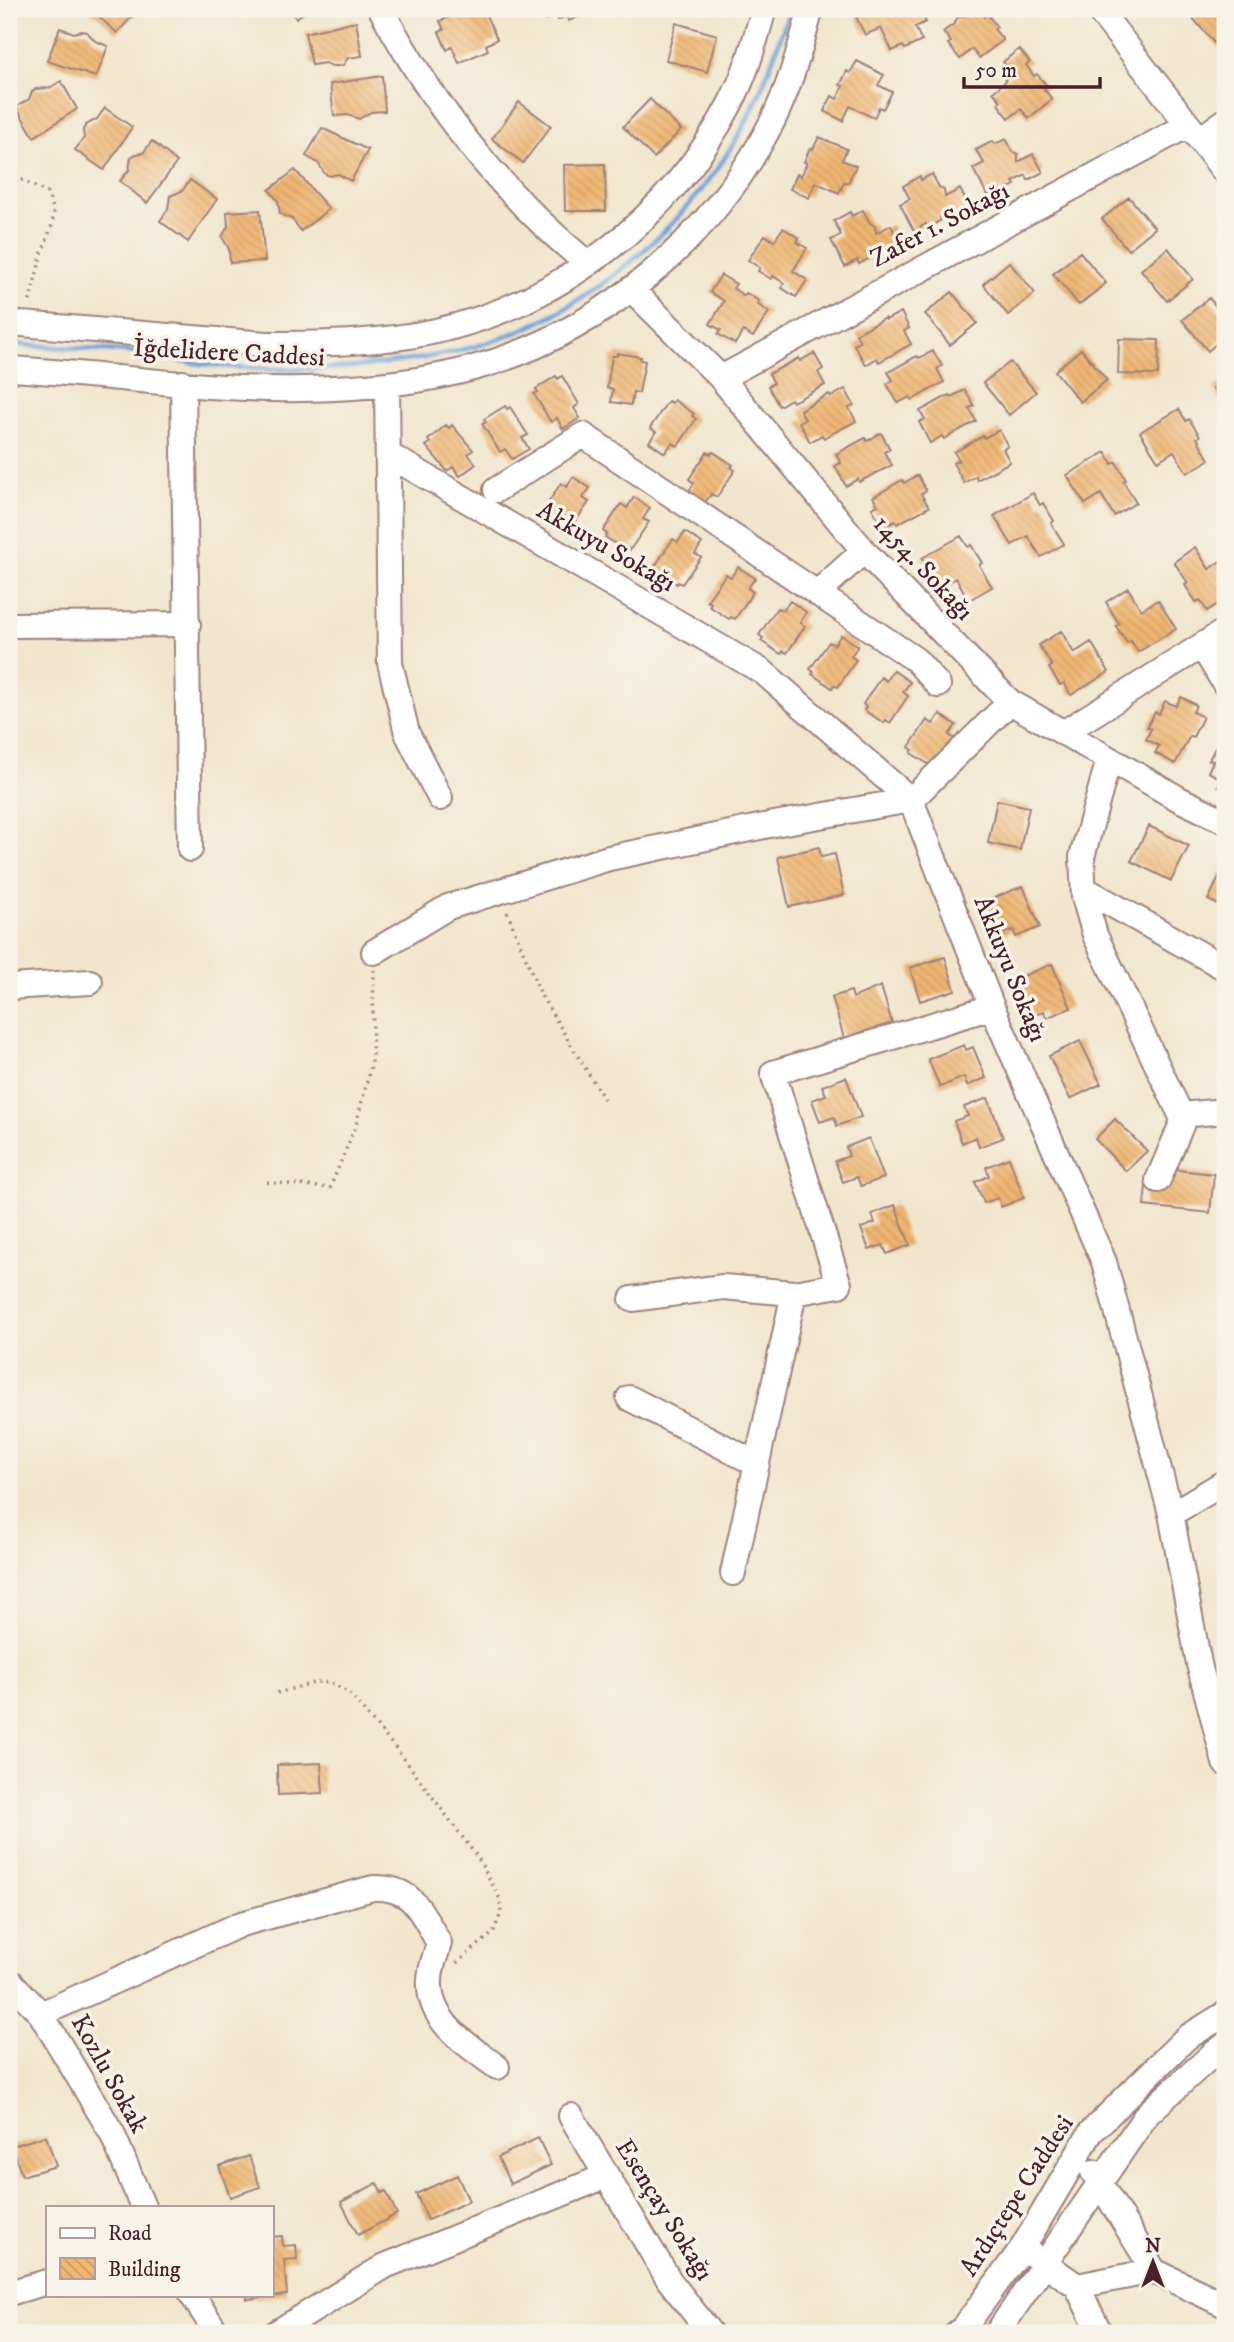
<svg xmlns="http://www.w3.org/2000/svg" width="1234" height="2342" font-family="'IM FELL DW Pica',serif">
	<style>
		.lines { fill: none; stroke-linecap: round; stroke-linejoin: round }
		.stream { stroke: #6ea2da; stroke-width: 5 }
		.building { fill: url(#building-back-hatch) }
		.minor-casing { stroke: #9e827c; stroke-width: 28 }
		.path { stroke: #9e827c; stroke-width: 3.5; stroke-dasharray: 2 5; stroke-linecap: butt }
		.minor { stroke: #fff; stroke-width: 24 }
		.labels { text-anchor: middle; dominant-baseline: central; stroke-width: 7; stroke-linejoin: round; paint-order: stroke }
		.street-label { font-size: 26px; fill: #4a1f2b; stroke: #f7f3e8 }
	</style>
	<defs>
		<pattern id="building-back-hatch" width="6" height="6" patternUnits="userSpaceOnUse" patternTransform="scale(1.75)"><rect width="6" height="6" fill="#efb571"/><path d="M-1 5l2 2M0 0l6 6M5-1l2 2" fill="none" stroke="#ce9b62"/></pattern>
	</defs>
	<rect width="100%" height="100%" fill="#f7f3e8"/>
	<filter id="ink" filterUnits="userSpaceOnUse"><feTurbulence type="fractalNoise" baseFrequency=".0143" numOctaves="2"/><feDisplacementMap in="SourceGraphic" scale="14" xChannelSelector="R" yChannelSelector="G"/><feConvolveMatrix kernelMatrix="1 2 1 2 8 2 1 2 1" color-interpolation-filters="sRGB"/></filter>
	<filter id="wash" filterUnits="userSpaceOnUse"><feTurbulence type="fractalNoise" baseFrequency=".00686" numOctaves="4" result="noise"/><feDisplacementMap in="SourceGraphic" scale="28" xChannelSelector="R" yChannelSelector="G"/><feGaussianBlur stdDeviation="1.57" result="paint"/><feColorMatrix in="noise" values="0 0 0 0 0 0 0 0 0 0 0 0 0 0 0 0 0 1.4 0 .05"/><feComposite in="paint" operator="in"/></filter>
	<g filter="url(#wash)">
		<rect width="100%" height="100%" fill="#f1e6cd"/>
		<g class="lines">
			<path class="stream" d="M9 344C53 347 97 349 141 353 156 355 172 359 187 362 215 366 244 368 272 369 340 371 431 362 496 340 592 307 684 227 736 140 760 99 775 54 790 9"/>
		</g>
		<g id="blocks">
			<path class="building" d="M86 9H139L117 33 96 14 94 16Z
				M289 9H321L307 11 296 18Z
				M468 9H483L497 39 486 45 488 50 459 63 452 47 447 50 439 32 444 30 440 21Z
				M540 9H595L569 21 567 16 558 20 556 15 545 20Z
				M871 9 874 14 884 9H919L926 22 915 27 922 41 905 49 903 46 892 51 881 28 865 35 856 17Z
				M958 9H978L984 17 987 14 997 27 994 29 1003 40 979 58 972 49 960 59 948 44 951 42 943 32 955 23 957 18 964 16Z
				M1200 9H1225V46L1220 50 1191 16Z
				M356 21 362 56 348 58 343 65 338 66H332L325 63 312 65 305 33Z
				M676 23 717 35 707 72 666 60Z
				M60 28 74 33 81 31 87 32 95 41 108 46 96 77 47 61Z
				M1019 49 1030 62 1026 65 1034 76 1037 74 1047 86 1044 89 1052 99 1029 118 1021 109 1009 118 998 104 1001 101 993 92 1005 82 1006 77 1014 75 1003 62Z
				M857 61 884 75 878 85 892 92 883 109 879 107 874 118 850 106 843 121 824 111 832 96 837 99 843 86 840 85 847 71 850 73Z
				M382 76 385 111 371 112 359 119 348 115 334 116 330 84Z
				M61 81 77 109 34 137 16 107 29 99 32 92 36 89 49 88Z
				M650 99 681 130 654 158 623 127Z
				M519 102 551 126 523 163 492 139Z
				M105 108 132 127 104 170 75 150 84 138 83 130 86 125 97 119Z
				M322 128 368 150 351 181 338 174 330 176 325 174 318 163 306 156Z
				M819 137 847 149 842 160 856 166 848 183 844 182 839 193 815 182 809 198 790 189 797 174 801 176 807 163 804 162 810 148 813 149Z
				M1006 139 1013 152 1018 154V162L1033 154 1043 172 1028 180 1026 175 1013 182 1015 185 1002 192 1000 189 988 196 973 169 984 163 976 150 993 141 995 144Z
				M152 141 177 162 147 203 120 181 129 170 131 157 136 154 143 153Z
				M605 164 606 211H565L564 165Z
				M295 170 329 209 301 231 292 219 280 214 278 201 269 190Z
				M932 174 939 187 944 190 945 197 960 189 969 207 955 215 952 211 940 217 941 220 928 228 926 224 914 231 900 204 910 199 903 186 920 176 921 180Z
				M190 180 217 199 188 242 160 221 168 209 170 196 182 191Z
				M1129 197 1155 228 1128 250 1102 219Z
				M260 210 265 261 230 263 229 249 222 237 228 226 227 212Z
				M863 210 870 223 875 226 876 233 891 225 900 243 885 251 883 247 871 253 873 256 859 264 857 260 845 267 831 240 841 235 834 221 850 212 852 216Z
				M783 228 799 238 797 242 807 248 793 271 807 280 796 297 782 288 784 283 773 276 771 279 758 271 760 268 748 260 765 235 774 241Z
				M1168 248 1193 279 1167 301 1141 270Z
				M1080 252 1106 283 1079 305 1053 274Z
				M1009 262 1035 293 1008 315 983 284Z
				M721 275 736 284 733 288 744 296 746 293 759 301 757 304 769 312 753 337 743 331 735 344 718 334 721 330 710 324 724 301 710 292Z
				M952 292 977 323 950 345 925 314Z
				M1209 298 1225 317V336L1208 351 1182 320Z
				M901 312 909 328 904 331 911 344 879 362 877 358 866 365 854 345 860 342 856 334 885 318 886 320Z
				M1119 339 1159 340 1158 375 1118 374Z
				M1081 349 1107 380 1080 402 1055 371Z
				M933 351 942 366 937 369 944 382 912 400 910 397 898 403 887 384 893 380 888 372 917 356 919 358Z
				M617 353 641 357 640 360 645 361 639 393 633 392 631 405 611 402 613 389 607 388 612 356H617Z
				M814 353 823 369 818 372 825 385 793 402 791 399 779 406 768 386 774 383 769 374 799 358 800 361Z
				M1010 362 1036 392 1009 415 983 383Z
				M556 376 558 379 562 376 579 404 574 408 580 418 563 429 557 418 551 422 534 394 538 392 536 389Z
				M1225 381V409L1213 388Z
				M845 389 854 405 849 408 856 421 824 438 822 435 810 442 799 422 805 419 800 410 829 394 831 397Z
				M965 390 974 406 969 408 976 421 944 439 942 436 930 443 919 422 925 419 920 411 949 395 951 397Z
				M674 400 694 414 692 416 696 419 678 446 672 443 665 453 649 442 656 432 650 428 668 401 672 403Z
				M505 406 507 409 510 407 528 435 522 438 529 449 512 459 505 449 500 452 482 424 486 422 484 419Z
				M1179 409 1186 421 1189 419 1200 436 1197 438 1209 460 1187 473 1174 451 1158 461 1140 432Z
				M446 425 449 428 452 425 473 450 468 454 476 464 460 476 453 467 447 471 426 446 430 443 428 440Z
				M999 430 1008 446 1003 449 1010 462 977 480 976 476 964 483 953 463 959 460 954 452 983 436 984 438Z
				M881 433 890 449 884 452 892 465 859 482 858 479 846 486 835 466 841 463 836 454 865 438 867 441Z
				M707 452 711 454 713 452 733 465 731 467 735 470 717 497 711 494 704 504 688 493 694 483 689 479Z
				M1106 452 1112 464 1116 462 1126 480 1123 481 1136 503 1114 516 1101 494 1085 504 1067 475Z
				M918 475 926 491 921 494 929 507 897 524 895 521 883 528 872 508 878 505 873 497 902 480 904 483Z
				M573 477 590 488 583 498 589 502 570 529 567 527 565 529 545 516 547 513 543 511 561 483 567 487Z
				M1033 493 1040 505 1043 503 1054 521 1051 523 1064 544 1041 557 1028 536 1012 545 994 516Z
				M634 497 650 508 643 519 649 522 630 550 627 547 625 550 605 537 607 534 603 531 621 504 627 508Z
				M685 532 702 543 695 554 701 557 682 584 678 582 677 584 657 571 659 569 655 566 673 539 678 542Z
				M961 536 968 547 971 545 982 563 979 565 992 587 969 600 956 578 940 588 922 558Z
				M1195 547 1209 569 1225 558V599L1207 611 1200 600 1196 602 1185 585 1188 583 1174 562Z
				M738 567 755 578 748 588 753 592 735 619 731 617 729 619 709 606 711 603 707 601 726 574 731 577Z
				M1128 588 1141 610 1158 600 1176 629 1138 652 1131 641 1127 643 1116 626 1119 624 1106 602Z
				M790 601 806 612 800 623 805 626 787 653 783 651 781 654 761 641 763 638 759 635 777 608 783 611Z
				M1061 631 1074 653 1091 642 1109 672 1071 695 1064 683 1060 685 1049 668 1052 666 1039 645Z
				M841 635 858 646 851 656 856 660 838 687 834 685 832 688 812 674 814 672 810 669 829 642 834 645Z
				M893 670 910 682 903 692 908 696 890 723 886 720 884 723 864 710 866 707 863 704 881 677 886 681Z
				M1181 697 1196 705 1193 712 1203 717 1193 737 1190 736 1175 764 1155 753 1159 746 1146 739 1151 729 1147 727 1155 712 1159 714 1165 701 1176 706Z
				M940 714 956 725 949 735 955 739 937 766H931L911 753 913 750 909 747 927 720 933 724Z
				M1225 737V789L1218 786 1222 779 1208 772 1213 761 1209 760 1217 744 1221 746Z
				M997 800 1029 807 1020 850 988 843Z
				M1149 826 1189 846 1171 881 1131 861Z
				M819 847 821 857 835 854 844 895 789 907 778 857Z
				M1225 865V908L1208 900Z
				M1023 886 1040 927 1016 937 1013 930 1000 935 986 901Z
				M945 957 955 990 920 1001 910 968Z
				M1052 964 1071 1008 1046 1018 1044 1011 1031 1017 1016 979Z
				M881 986 892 1023 844 1038 832 997 851 991 853 998Z
				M1080 1041 1101 1084 1070 1099 1049 1056Z
				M964 1045 966 1050 973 1047 986 1078 967 1086 964 1077 940 1087 928 1059Z
				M846 1077 861 1117 837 1126 834 1117 820 1122 812 1100 826 1095 822 1086Z
				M988 1098 1003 1138 979 1147 976 1137 962 1143 954 1121 968 1116 964 1107Z
				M1115 1119 1147 1151 1126 1171 1095 1139Z
				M869 1138 884 1178 861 1186 857 1177 843 1182 835 1161 849 1156 846 1147Z
				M1009 1158 1024 1198 1001 1207 998 1198 984 1203 975 1182 989 1176 986 1167Z
				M1168 1169 1214 1174 1210 1213 1144 1206 1146 1186 1166 1188Z
				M895 1205 910 1245 887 1254 883 1245 869 1250 861 1228 875 1223 872 1214Z
				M321 1763 323 1793 278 1795 277 1765Z
				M46 2136 56 2166 22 2176 12 2146Z
				M538 2138 551 2165 510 2184 498 2157Z
				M249 2156 260 2187 230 2197 219 2166Z
				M457 2175 469 2201 428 2220 416 2194Z
				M377 2183 382 2193 386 2191 397 2214 358 2235 341 2202Z
				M282 2236 283 2246 296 2245 297 2259 284 2260 287 2295 247 2299V2295H271V2237Z"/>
		</g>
	</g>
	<g filter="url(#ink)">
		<use href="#blocks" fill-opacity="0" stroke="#9e827c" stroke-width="2"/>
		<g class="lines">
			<defs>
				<path id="minor" d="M381 9C435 109 500 192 588 264
					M1098 9 1225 172
					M1200 139 1225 121
					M631 289 721 378 864 551 1010 702 1179 799 1225 821
					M9 323 267 344C323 344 381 343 436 331 561 303 671 217 730 104 746 74 755 41 764 9
					M9 369C107 374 206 391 304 389 363 388 421 383 477 367 602 332 712 238 771 124 790 87 800 48 811 9
					M721 378 1188 125
					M183 383 190 849
					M387 385 390 663 407 733 440 798
					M389 455 763 672 911 800 992 1007 1104 1262 1171 1514 1199 1664 1225 1763
					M496 490 583 435 916 660 938 685
					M817 593 864 551
					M9 625 188 624
					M1202 646 1225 684
					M1063 733 1225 631
					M1109 759 1082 857 1084 897 1095 935 1181 1115 1225 1111
					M1084 889 1225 968
					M374 952 448 907 609 858 774 824 911 800 1010 702
					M9 987 90 982
					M1158 1180 1186 1114
					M632 1299 723 1287 794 1293
					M629 1398 757 1464
					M1171 1514 1225 1482
					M733 1573 794 1293 839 1285 773 1073 992 1007
					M9 1980 41 2014 112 2133 143 2207
					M41 2014 241 1924 373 1888C414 1886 421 1913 439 1943 436 1955 430 1968 430 1980 427 2022 468 2045 497 2067
					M571 2116 669 2280 710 2333
					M1093 2172 1154 2271 1225 2305
					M1033 2255 1077 2286 1154 2271
					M1077 2286 1100 2333
					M9 2293 47 2282
					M192 2295 217 2333
					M276 2333 385 2266 606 2176
					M957 2333 963 2329 1023 2247 1091 2132 1186 2038 1225 2014
					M997 2333 1147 2114 1213 2054 1225 2045"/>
			</defs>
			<use href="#minor" class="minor-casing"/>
			<path class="path" d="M9 173 47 193 54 210 52 225 42 253 29 304
				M507 912 542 997 604 1099
				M267 1182 330 1188 356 1125 372 1061 374 970
				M277 1693 317 1682 331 1683 348 1692 402 1756 478 1858 500 1899 501 1913 493 1933 454 1965"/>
			<use href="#minor" class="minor"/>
		</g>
	</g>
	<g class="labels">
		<g class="street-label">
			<text transform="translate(940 225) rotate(-28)">Zafer 1. Sokağı</text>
			<text transform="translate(229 353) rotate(3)">İğdelidere Caddesi</text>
			<text transform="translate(606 547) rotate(30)">Akkuyu Sokağı</text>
			<text transform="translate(923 568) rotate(47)">1454. Sokağı</text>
			<text transform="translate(1010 969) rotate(68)">Akkuyu Sokağı</text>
			<text transform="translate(109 2074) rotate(61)">Kozlu Sokak</text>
			<text transform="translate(1017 2196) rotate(-57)">Ardıçtepe Caddesi</text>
			<text transform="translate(664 2210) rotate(58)">Esençay Sokağı</text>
		</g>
	</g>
	<rect width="1234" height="2342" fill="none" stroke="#f7f3e8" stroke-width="35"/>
	<rect x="46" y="2206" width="228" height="91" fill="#f7f3e8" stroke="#b29e9c" stroke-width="2"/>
	<rect x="60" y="2228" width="35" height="10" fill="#ffffff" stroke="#b29e9c" stroke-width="2"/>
	<text x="108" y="2240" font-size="21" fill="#4a1f2b">Road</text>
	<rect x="60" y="2258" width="35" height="21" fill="url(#building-back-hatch)" stroke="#b29e9c" stroke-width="2"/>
	<text x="108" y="2276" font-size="21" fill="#4a1f2b">Building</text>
	<g transform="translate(1153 2262)" stroke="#f7f3e8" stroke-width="5" paint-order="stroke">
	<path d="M0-5L12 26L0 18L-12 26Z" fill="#4a1f2b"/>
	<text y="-10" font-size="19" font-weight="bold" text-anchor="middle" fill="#4a1f2b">N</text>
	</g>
	<path d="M964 77v10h136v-10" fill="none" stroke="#4a1f2b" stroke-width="3.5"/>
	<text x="975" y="77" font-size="21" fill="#4a1f2b" stroke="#f7f3e8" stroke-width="5" paint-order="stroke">50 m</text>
</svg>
